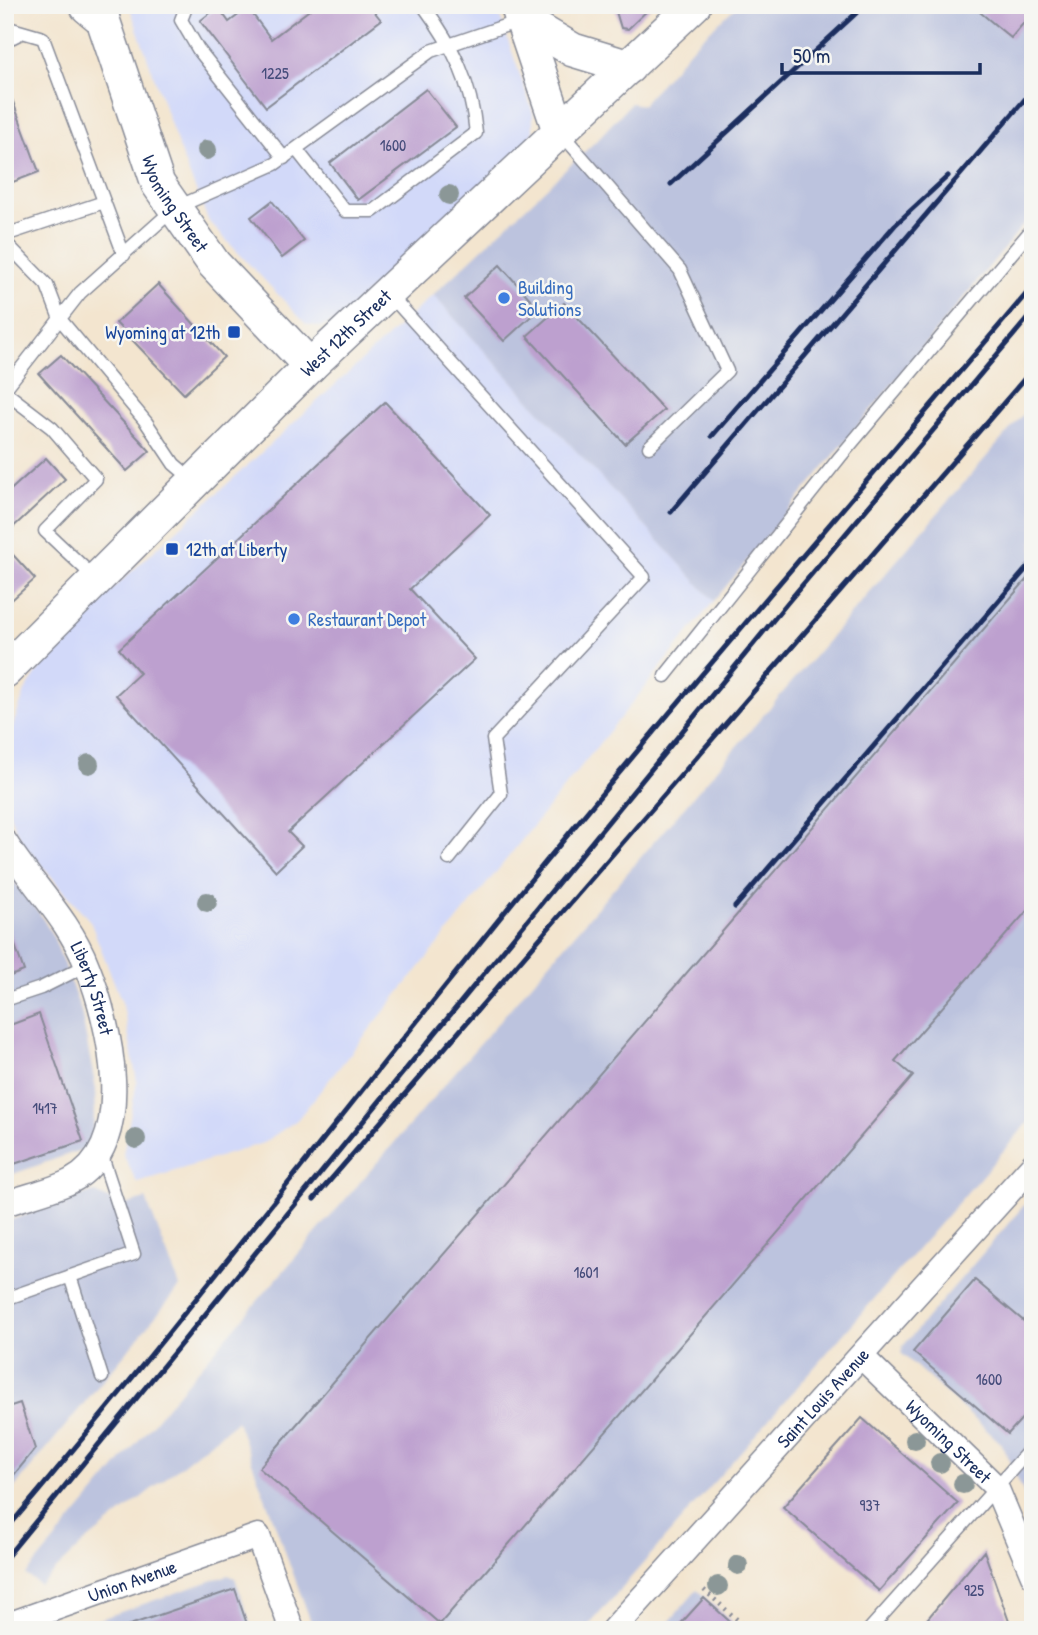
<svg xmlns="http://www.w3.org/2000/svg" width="1038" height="1635" font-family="'Patrick Hand',sans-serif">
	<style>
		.built { fill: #d2d9f9 }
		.industrial { fill: #bcc3de }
		.building { fill: #bda0cf }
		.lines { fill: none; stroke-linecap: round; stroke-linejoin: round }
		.lane-casing { stroke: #878a96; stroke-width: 15 }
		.street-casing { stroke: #878a96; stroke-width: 27 }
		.secondary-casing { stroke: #878a96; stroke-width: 36 }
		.highway-casing { stroke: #878a96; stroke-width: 41 }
		.path { stroke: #878a96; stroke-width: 4.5; stroke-dasharray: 2 5; stroke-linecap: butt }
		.lane { stroke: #fff; stroke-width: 12 }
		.street { stroke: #fff; stroke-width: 24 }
		.secondary { stroke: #fff; stroke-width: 33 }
		.highway { stroke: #fff; stroke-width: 38 }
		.rail { stroke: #1b2f5e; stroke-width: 5 }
		.tree { fill: #8b9797 }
		.shop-dot { fill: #3f7fe0; stroke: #f6f6f2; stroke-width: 2.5 }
		.transit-dot { fill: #1a4fb4; stroke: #f6f6f2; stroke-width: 2.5 }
		.labels { text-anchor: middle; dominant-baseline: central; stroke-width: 5; stroke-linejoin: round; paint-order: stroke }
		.number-label { font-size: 16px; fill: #444b7a }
		.street-label { font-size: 19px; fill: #1b2f5e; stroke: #f6f6f2 }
		.shop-label { font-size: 19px; fill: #366cbe; stroke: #f6f6f2; text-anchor: start }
		.transit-label { font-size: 19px; fill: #164399; stroke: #f6f6f2; text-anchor: end }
	</style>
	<rect width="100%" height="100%" fill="#f6f6f2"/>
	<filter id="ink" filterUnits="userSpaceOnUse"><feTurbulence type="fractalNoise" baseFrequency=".0143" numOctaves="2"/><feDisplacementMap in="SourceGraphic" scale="14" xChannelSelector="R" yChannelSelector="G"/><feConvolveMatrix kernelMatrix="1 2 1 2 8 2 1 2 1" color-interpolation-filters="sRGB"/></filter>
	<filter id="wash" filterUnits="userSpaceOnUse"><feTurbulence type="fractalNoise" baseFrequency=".00686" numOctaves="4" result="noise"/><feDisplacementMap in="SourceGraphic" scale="28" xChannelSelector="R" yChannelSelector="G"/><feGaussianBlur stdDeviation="1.57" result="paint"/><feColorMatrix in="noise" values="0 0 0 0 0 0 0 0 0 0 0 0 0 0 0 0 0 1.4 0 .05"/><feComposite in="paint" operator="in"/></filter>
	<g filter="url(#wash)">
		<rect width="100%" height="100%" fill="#f3e5cf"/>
		<path class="built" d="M129 5H496L533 113V133L526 144 337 321 320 327 306 324 209 222 182 157Z
			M433 295 714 601 297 1120 263 1143 137 1183 123 1154 137 1082 123 1005 90 921 25 846 15 828 5 801V748L25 691 51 652 82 617Z"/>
		<path class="industrial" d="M738 5H1033V213L714 601 433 295 596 141 631 103 642 105 696 43Z
			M1033 403V1117L585 1630H314L237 1421 83 1544 40 1585 26 1575 185 1385Z
			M5 870 40 914 54 938 81 1011 96 1090 92 1138 86 1148 5 1177Z
			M94 1192 122 1206 146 1199 180 1287 5 1499V1222Z
			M1033 1195V1513L1001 1443 901 1353 903 1346Z
			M228 1575 235 1578 253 1630H68Z
			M697 1590 741 1630H662Z"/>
		<g id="blocks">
			<path class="building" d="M316 5H369L381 20 266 107 200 21 218 7 229 22 248 8 271 39Z
				M614 5H653L628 29 621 28Z
				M978 5H1033V12L1011 38 975 8Z
				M5 80 39 172 5 185Z
				M426 89 456 127 358 200 330 163Z
				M272 201 304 241 282 258 251 217Z
				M500 265 539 309 504 341 464 298Z
				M158 284 224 357 184 394 116 323Z
				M564 303 664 410 625 444 527 336Z
				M61 355 150 451 127 471 39 374Z
				M385 402 490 515 410 589 475 659 288 832 302 846 276 871 116 695 140 673 119 649Z
				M46 458 65 479 10 530 5 525V495Z
				M5 546 35 579 5 606Z
				M1033 572V904L895 1061 913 1076 440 1624 259 1468Z
				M5 917 24 971 5 978Z
				M39 1014 83 1141 5 1167V1027Z
				M975 1280 1033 1329V1406L1008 1434 913 1352Z
				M20 1403 35 1449 5 1486V1408Z
				M862 1418 958 1503 879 1591 783 1507Z
				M984 1551 1012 1630H918Z
				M235 1589 249 1630H118V1629Z
				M704 1598 739 1630H675Z"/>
		</g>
	</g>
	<g filter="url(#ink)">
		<use href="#blocks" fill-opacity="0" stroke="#878a96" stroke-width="2"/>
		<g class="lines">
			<defs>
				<path id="lane" d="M187 5 181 20 198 49 284 158
					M5 27 43 38 124 255
					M5 41 21 33
					M561 133 680 270 727 371 649 447
					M296 149 345 211H373L476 133C471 81 453 46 423 5
					M5 235 104 202
					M5 242 47 285 60 319 146 422 174 464 194 481
					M390 295 644 577 493 739 501 794 449 859
					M5 389 80 293 175 208 275 164 431 51 522 20
					M5 392 52 428 96 479 45 531 96 579
					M665 676 840 457 1033 228
					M5 1000 41 988 87 965
					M70 1276 102 1377
					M5 1299 134 1254 101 1153
					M869 1630 1033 1446"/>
				<g id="street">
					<path id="s1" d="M5 842C31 884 69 919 87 966 110 1023 139 1145 71 1181 51 1191 26 1196 5 1204"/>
					<path id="s2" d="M862 1357 996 1487 1033 1575"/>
					<path id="s3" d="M5 1626 258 1536 292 1630"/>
					<path id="s4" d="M613 1630 1033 1165"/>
				</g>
				<g id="secondary">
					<path id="s5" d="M98 5 158 184 214 264 310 366"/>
					<path d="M517 5 560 133"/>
					<path d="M522 20 573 50 629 67"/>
					<path id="s6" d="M5 671 310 366 694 5"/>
				</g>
				<path id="highway" d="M89 5 100 14"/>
			</defs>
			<use href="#lane" class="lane-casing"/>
			<use href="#street" class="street-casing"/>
			<use href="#secondary" class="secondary-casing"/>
			<use href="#highway" class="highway-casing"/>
			<path class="path" d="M704 1590 749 1630"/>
			<use href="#lane" class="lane"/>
			<use href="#street" class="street"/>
			<use href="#secondary" class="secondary"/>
			<use href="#highway" class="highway"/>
			<path class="rail" d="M671 184 865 5
				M712 436 895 225 948 176
				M671 512 1033 90
				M735 907 1033 561
				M314 1199 1033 369
				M5 1531C184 1320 351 1101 525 887 691 684 863 486 1033 286
				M5 1559 788 602 1033 312"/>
		</g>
		<g class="tree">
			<circle cx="207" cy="150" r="10"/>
			<circle cx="449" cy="195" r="10"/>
			<circle cx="89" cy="764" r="10"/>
			<circle cx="207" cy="902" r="10"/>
			<circle cx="136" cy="1139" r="10"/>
			<circle cx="915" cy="1440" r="10"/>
			<circle cx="940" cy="1463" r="10"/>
			<circle cx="963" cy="1484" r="10"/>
			<circle cx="738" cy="1565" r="10"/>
			<circle cx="718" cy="1586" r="10"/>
		</g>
	</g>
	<g class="shop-dot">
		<circle cx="504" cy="298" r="7"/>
		<circle cx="294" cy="619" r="7"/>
	</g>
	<g class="transit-dot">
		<rect x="227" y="325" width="14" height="14" rx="3.5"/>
		<rect x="165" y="542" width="14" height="14" rx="3.5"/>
	</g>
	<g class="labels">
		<g class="number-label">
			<text x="275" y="73">1225</text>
			<text x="393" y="145">1600</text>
			<text x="45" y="1108">1417</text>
			<text x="586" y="1272">1601</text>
			<text x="989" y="1379">1600</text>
			<text x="870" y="1505">937</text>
			<text x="974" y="1590">925</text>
		</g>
		<g class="street-label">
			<text stroke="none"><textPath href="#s5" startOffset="214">Wyoming Street</textPath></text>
			<text stroke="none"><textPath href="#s6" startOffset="480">West 12th Street</textPath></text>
			<text stroke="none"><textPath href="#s1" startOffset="172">Liberty Street</textPath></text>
			<text stroke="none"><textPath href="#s4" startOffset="313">Saint Louis Avenue</textPath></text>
			<text stroke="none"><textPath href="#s2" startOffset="121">Wyoming Street</textPath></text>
			<text stroke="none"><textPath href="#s3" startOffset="135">Union Avenue</textPath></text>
		</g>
		<g class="shop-label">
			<text x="518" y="287">Building<tspan x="518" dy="22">Solutions</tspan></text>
			<text x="308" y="619">Restaurant Depot</text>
		</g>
		<g class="transit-label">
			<text x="220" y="332">Wyoming at 12th</text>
			<text x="186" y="549" text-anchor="start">12th at Liberty</text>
		</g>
	</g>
	<rect width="1038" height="1635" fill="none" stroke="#f6f6f2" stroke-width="28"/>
	<path d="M782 63v10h198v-10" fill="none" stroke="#1b2f5e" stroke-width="3.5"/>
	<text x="793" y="63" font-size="21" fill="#1b2f5e" stroke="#f6f6f2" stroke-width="5" paint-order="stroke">50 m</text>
</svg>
